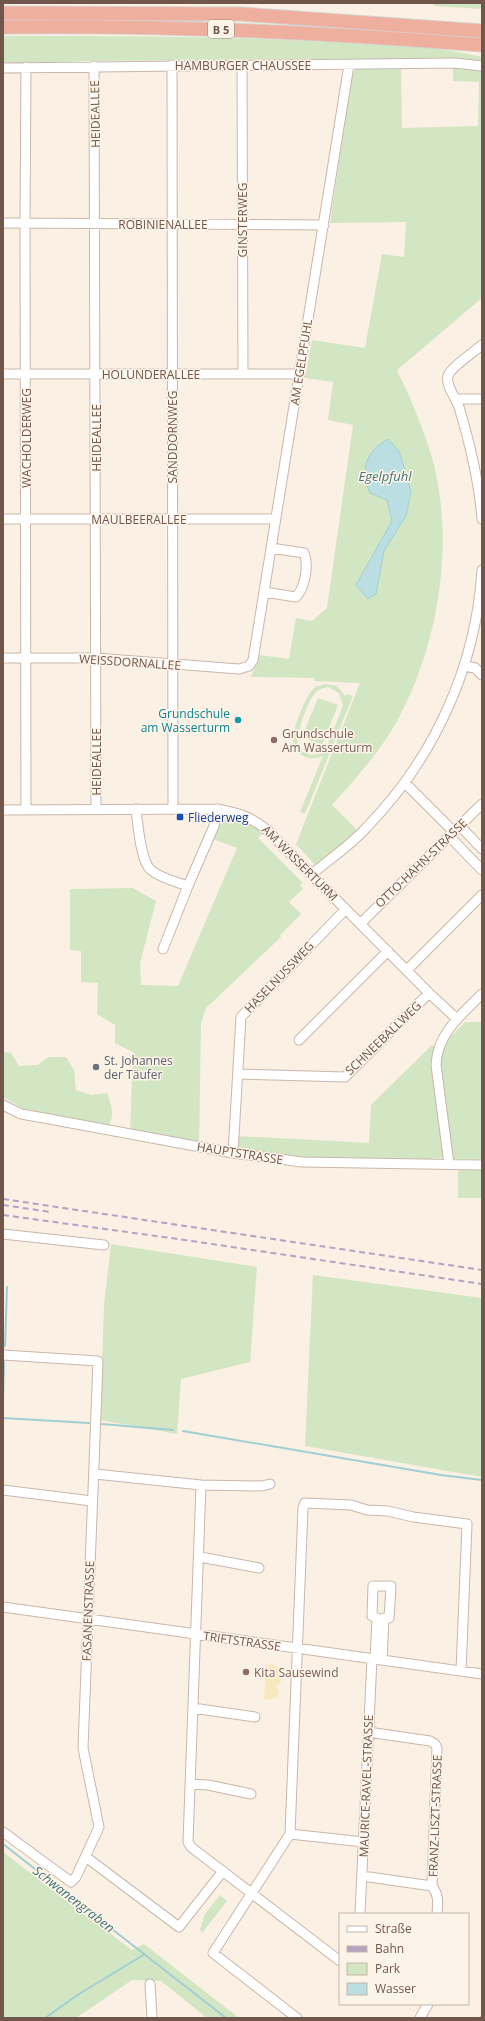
<svg xmlns="http://www.w3.org/2000/svg" width="485" height="2021" font-family="'Open Sans',sans-serif">
	<style>
		.green { fill: #d3e6c3; fill-rule: evenodd }
		.sand { fill: #f7e8c0 }
		.water { fill: #badee2; stroke: #a1ced2 }
		.lines { fill: none; stroke-linecap: round; stroke-linejoin: round }
		.stream { stroke: #a1ced2; stroke-width: 2 }
		.minor-casing { stroke: #cab7ab; stroke-width: 11 }
		.highway-casing { stroke: #d7d0cd; stroke-width: 15 }
		.minor { stroke: #fff; stroke-width: 9 }
		.highway { stroke: #efaf9f; stroke-width: 13 }
		.rail { stroke: #b2a3c2; stroke-width: 2; stroke-dasharray: 6 4; stroke-linecap: butt }
		.culture-dot { fill: #0f9aa8; stroke: #fdf4e9; stroke-width: 1.5 }
		.education-dot { fill: #8d6e63; stroke: #fdf4e9; stroke-width: 1.5 }
		.transit-dot { fill: #1a4fb4; stroke: #fdf4e9; stroke-width: 1.5 }
		.worship-dot { fill: #6b7280; stroke: #fdf4e9; stroke-width: 1.5 }
		.labels { text-anchor: middle; dominant-baseline: central; stroke-width: 3; stroke-linejoin: round; paint-order: stroke }
		.shield { fill: #fdf4e9; stroke: #9a857a; stroke-width: 1 }
		.shield-label { font-size: 11px; font-weight: bold; fill: #70564b }
		.street-label { font-size: 12px; fill: #70564b; stroke: #fdf4e9 }
		.culture-label { font-size: 12px; fill: #0d838f; stroke: #fdf4e9; text-anchor: end }
		.education-label { font-size: 12px; fill: #785e54; stroke: #fdf4e9; text-anchor: start }
		.transit-label { font-size: 12px; fill: #164399; stroke: #fdf4e9; text-anchor: start }
		.worship-label { font-size: 12px; fill: #5b616d; stroke: #fdf4e9; text-anchor: start }
		.water-label { font-size: 13px; font-style: italic; fill: #44757b; stroke: #fdf4e9 }
	</style>
	<rect width="100%" height="100%" fill="#faf0e3"/>
	<path class="green" d="M434 3H482V9L434 6Z
		M3 36C113 36 222 36 332 42 381 45 434 45 482 57V61L354 59 95 61 4 64Z
		M453 67 482 70V298L397 370C410 397 422 425 431 454 456 539 439 645 397 721 380 752 355 779 332 805L358 831 336 851 316 866 296 844 360 683 314 681V678L251 677 260 655 289 659 296 618 312 621 327 608 353 425 328 420 333 382 305 378 312 340 365 348 382 254 404 257 406 222 330 223 352 73 358 68H401L402 128 478 126 479 82 453 81ZM387 500 406 516 384 551 356 585 392 521Z
		M326 684 337 686 346 697 347 694 353 696 305 814 300 812 323 756C308 763 292 753 293 737 293 729 306 696 312 690 315 686 321 685 326 684ZM328 687 339 693 343 705 327 747 319 754 311 755 303 752 298 746C295 736 308 699 316 692 320 689 324 688 328 687Z
		M318 698 338 705 322 745 302 737Z
		M217 809 267 830 258 838 303 883 300 885 303 889 289 902 301 914 280 935 281 937 206 1008 201 1023 199 1146 130 1134 133 1052 115 1043V1025L97 1014 98 983 81 982V951L70 950V889L133 888 156 901 140 963 141 985 178 986 237 848 210 838Z
		M465 1022H482V1198H458V1172L466 1162 455 1161 452 1157 431 1159 430 1161 301 1159 236 1149 238 1136 369 1143 371 1105 432 1045 441 1047Z
		M3 1052 11 1053 19 1066 37 1065 49 1057H66L74 1070 76 1090 91 1095 107 1093C111 1104 115 1115 109 1125L24 1109 3 1097Z
		M111 1244 257 1267 250 1362 181 1379 177 1434 100 1420 104 1305Z
		M313 1275 482 1298V1477L305 1446Z
		M3 1852 132 1950 144 1944 239 2018H207L161 1981 132 1980 76 2018H3Z
		M220 1895 227 1901 202 1933 200 1929 205 1914Z"/>
	<path class="sand" d="M271 1663 280 1669 282 1680 276 1687 279 1692 277 1698 267 1700 264 1699 266 1666Z"/>
	<path class="water" d="M388 439 399 451 411 491 406 516 384 551 376 594 368 599 356 585 392 521 387 500 370 493C360 470 365 452 388 439Z"/>
	<g class="lines">
		<path class="stream" d="M5 1346 7 1287
			M3 1401 4 1362
			M3 1418 89 1423
			M102 1424 173 1430
			M183 1431 441 1475 482 1480
			M3 1844 226 2018
			M45 2018 79 1994 145 1954
			M480 2018 482 2016"/>
		<defs>
			<path id="minor" d="M172 65 173 809
				M242 65 243 374
				M94 66 96 809
				M26 67 25 223 26 810
				M3 68 455 63 482 66
				M3 223 324 225
				M482 345C475 351 450 368 448 376 445 385 456 398 459 407 470 444 479 480 482 519
				M3 374H300
				M456 399H482
				M3 519H275
				M264 592 296 597C305 588 309 565 304 553L271 548
				M3 658H96L239 669 249 666 253 660 349 65
				M465 666 475 668 482 675
				M405 783 454 832
				M136 809C138 823 140 861 151 870 160 878 177 882 188 886L214 826 217 809
				M3 810 217 809C238 813 250 816 267 830L429 993 457 1019
				M460 826 482 849
				M449 836 482 870
				M312 874C330 859 351 845 367 827 434 758 476 667 482 570
				M361 923 482 804
				M163 949 188 886
				M407 970 482 895
				M299 1040 388 951
				M238 1074 345 1077 429 993
				M3 1105 21 1114 44 1118 233 1153 302 1162 482 1165
				M233 1153 241 1017 346 909
				M449 1164 436 1065C437 1034 461 1015 482 994
				M3 1234 104 1245
				M3 1355 98 1361 83 1748 99 1827 76 1877 71 1882 3 1832
				M95 1474 201 1485 262 1486 270 1484
				M201 1485 188 1842 191 1847 340 1961
				M3 1490 92 1501
				M200 1557 259 1568
				M3 1607 482 1674
				M375 1659 377 1618 372 1616 373 1586H391L389 1618H384L382 1660
				M193 1708 255 1717
				M368 1732 430 1741 435 1744 437 1748 432 1886C439 1895 438 1903 437 1914
				M190 1784 208 1785 251 1794
				M290 1834 364 1842
				M86 1857 179 1927 223 1871
				M362 1876 432 1886
				M360 1914 372 1658
				M150 1984 152 2018
				M297 2018 213 1953 290 1834 303 1508 305 1503 351 1505 367 1510 388 1511 413 1517 467 1524 461 1671
				M420 2018 428 2004"/>
			<path id="highway" d="M3 13 240 14 482 31
				M3 27C163 25 322 32 482 45"/>
		</defs>
		<use href="#minor" class="minor-casing"/>
		<use href="#highway" class="highway-casing"/>
		<use href="#minor" class="minor"/>
		<use href="#highway" class="highway"/>
		<path class="rail" d="M3 1199 482 1270
			M3 1205 51 1212
			M3 1215 178 1239 482 1284"/>
	</g>
	<circle class="culture-dot" cx="238" cy="720" r="4"/>
	<g class="education-dot">
		<circle cx="274" cy="740" r="4"/>
		<circle cx="246" cy="1672" r="4"/>
	</g>
	<rect class="transit-dot" x="176" y="813" width="8" height="8" rx="2"/>
	<circle class="worship-dot" cx="96" cy="1067" r="4"/>
	<g class="labels">
		<rect class="shield" x="208" y="20" width="26" height="18" rx="3"/>
		<g class="shield-label">
			<text x="221" y="29">B 5</text>
		</g>
		<g class="street-label">
			<text x="243" y="65">HAMBURGER CHAUSSEE</text>
			<text transform="translate(95 114) rotate(-91)">HEIDEALLEE</text>
			<text transform="translate(242 220) rotate(-90)">GINSTERWEG</text>
			<text x="163" y="224">ROBINIENALLEE</text>
			<text transform="translate(301 362) rotate(-81)">AM EGELPFUHL</text>
			<text x="151" y="374">HOLUNDERALLEE</text>
			<text transform="translate(172 437) rotate(-90)">SANDDORNWEG</text>
			<text transform="translate(26 438) rotate(-90)">WACHOLDERWEG</text>
			<text transform="translate(96 438) rotate(-90)">HEIDEALLEE</text>
			<text x="139" y="519">MAULBEERALLEE</text>
			<text transform="translate(130 662) rotate(4)">WEISSDORNALLEE</text>
			<text transform="translate(96 762) rotate(-90)">HEIDEALLEE</text>
			<text transform="translate(300 863) rotate(45)">AM WASSERTURM</text>
			<text transform="translate(421 863) rotate(-44)">OTTO-HAHN-STRASSE</text>
			<text transform="translate(279 977) rotate(-46)">HASELNUSSWEG</text>
			<text transform="translate(383 1038) rotate(-44)">SCHNEEBALLWEG</text>
			<text transform="translate(240 1153) rotate(9)">HAUPTSTRASSE</text>
			<text transform="translate(88 1611) rotate(-88)">FASANENSTRASSE</text>
			<text transform="translate(242 1641) rotate(8)">TRIFTSTRASSE</text>
			<text transform="translate(366 1786) rotate(-88)">MAURICE-RAVEL-STRASSE</text>
			<text transform="translate(435 1816) rotate(-88)">FRANZ-LISZT-STRASSE</text>
		</g>
		<g class="culture-label">
			<text x="230" y="713">Grundschule<tspan x="230" dy="14">am Wasserturm</tspan></text>
		</g>
		<g class="education-label">
			<text x="282" y="733">Grundschule<tspan x="282" dy="14">Am Wasserturm</tspan></text>
			<text x="254" y="1672">Kita Sausewind</text>
		</g>
		<g class="transit-label">
			<text x="188" y="817">Fliederweg</text>
		</g>
		<g class="worship-label">
			<text x="104" y="1060">St. Johannes<tspan x="104" dy="14">der Täufer</tspan></text>
		</g>
		<g class="water-label">
			<text x="385" y="476">Egelpfuhl</text>
			<text transform="translate(74 1899) rotate(38)">Schwanengraben</text>
		</g>
	</g>
	<rect width="485" height="2021" fill="none" stroke="#70564b" stroke-width="8"/>
	<rect x="339" y="1913" width="130" height="92" fill="#fdf4e9" stroke="#c5b5aa"/>
	<rect x="347" y="1926" width="20" height="6" fill="#ffffff" stroke="#c5b5aa"/>
	<text x="375" y="1933" font-size="12" fill="#70564b">Straße</text>
	<rect x="347" y="1946" width="20" height="6" fill="#b2a3c2" stroke="#c5b5aa"/>
	<text x="375" y="1953" font-size="12" fill="#70564b">Bahn</text>
	<rect x="347" y="1963" width="20" height="12" fill="#d3e6c3" stroke="#c5b5aa"/>
	<text x="375" y="1973" font-size="12" fill="#70564b">Park</text>
	<rect x="347" y="1983" width="20" height="12" fill="#badee2" stroke="#c5b5aa"/>
	<text x="375" y="1993" font-size="12" fill="#70564b">Wasser</text>
</svg>
